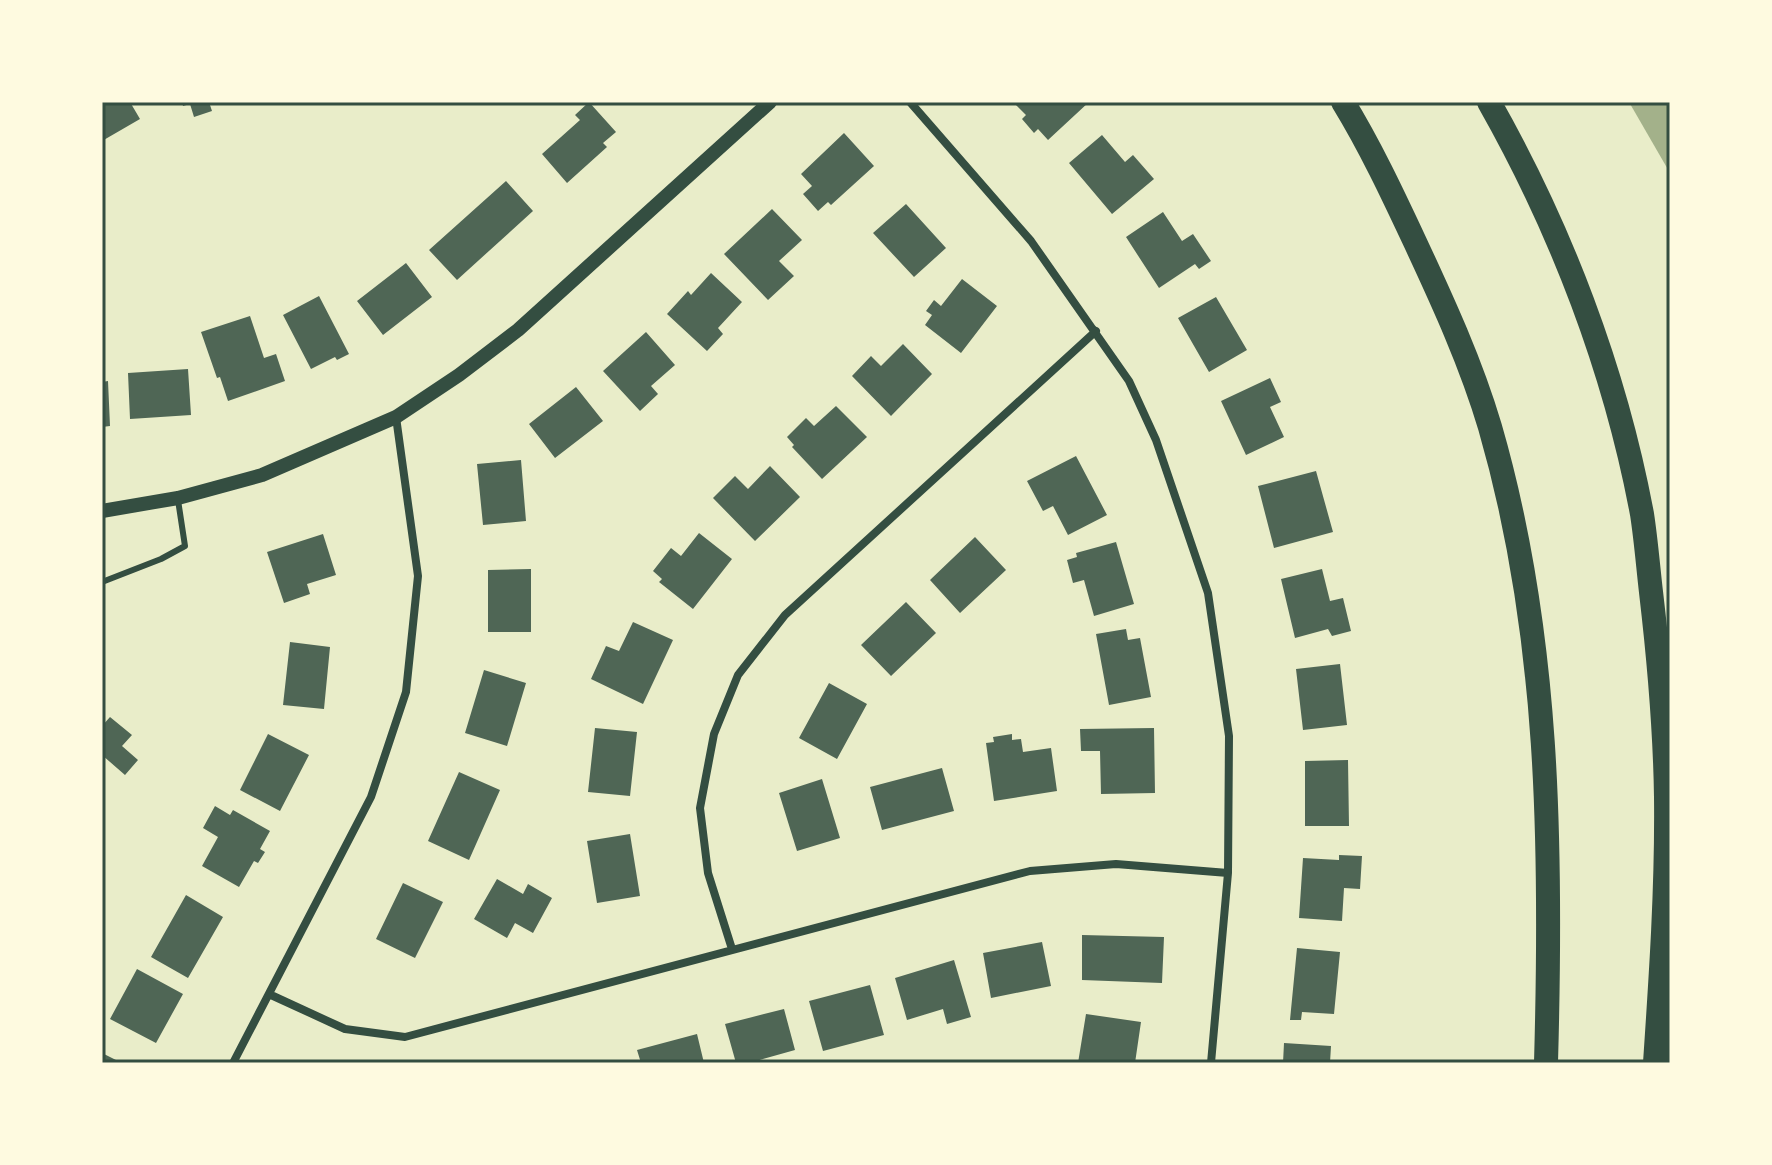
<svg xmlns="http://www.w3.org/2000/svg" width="1772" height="1165" font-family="'Roboto Serif',serif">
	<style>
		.water { fill: #a3b18a }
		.building { fill: #4f6655 }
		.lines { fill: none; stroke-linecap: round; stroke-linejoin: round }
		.service { stroke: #344e41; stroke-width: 6 }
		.minor { stroke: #344e41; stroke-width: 8 }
		.tertiary { stroke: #344e41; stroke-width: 14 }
		.motorway { stroke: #344e41; stroke-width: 24 }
		.neatline { fill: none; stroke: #344e41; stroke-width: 3 }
	</style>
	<rect width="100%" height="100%" fill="#e9edc9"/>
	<path class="water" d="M1629 102H1670V173Z"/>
	<path class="building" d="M102 102H130L140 119 102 141Z
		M182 102H209L212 111 194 117 190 104 183 106Z
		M589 102 616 132 603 143 607 147 567 183 542 154 580 120 575 115Z
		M1013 102H1089L1048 140 1038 129 1034 133 1022 119 1026 115Z
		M844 133 874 166 831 205 828 202 818 211 803 194 812 186 801 174Z
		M1102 135 1125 162 1133 155 1154 179 1112 214 1069 163Z
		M506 181 533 211 457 280 429 250Z
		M906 204 946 248 914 277 873 233Z
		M772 209 802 240 779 261 794 276 768 300 724 254Z
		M1163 212 1182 241 1193 234 1211 261 1199 269 1195 264 1159 288 1126 237Z
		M406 263 432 297 383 335 357 301Z
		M711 273 742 302 718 328 723 334 707 351 667 314 688 291 691 295Z
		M962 279 997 306 961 353 925 325 932 315 926 311 934 300 941 306Z
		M319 296 349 354 337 360 335 357 311 369 283 315Z
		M1216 297 1247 350 1209 372 1178 318Z
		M250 316 264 358 276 354 285 381 228 401 220 377 217 378 201 332Z
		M646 332 675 365 651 386 658 394 640 411 603 371Z
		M903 344 932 374 891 416 852 376 871 356 881 366Z
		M188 369 191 415 130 419 128 373Z
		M1270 378 1281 402 1270 407 1284 437 1246 455 1221 401Z
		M108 381 110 426 102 427V382Z
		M576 387 603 421 555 458 529 424Z
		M836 406 867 437 822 479 792 447 794 445 787 437 806 418 814 426Z
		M1076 456 1107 515 1068 535 1053 506 1043 511 1027 481Z
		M521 460 526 521 483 525 477 464Z
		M770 466 800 497 755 541 713 498 735 476 748 489Z
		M1316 471 1333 532 1274 548 1258 486Z
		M699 533 732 559 693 609 659 582 662 579 653 571 671 548 681 556Z
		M323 534 336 575 307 584 310 594 284 603 267 552Z
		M975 537 1006 570 960 613 930 580Z
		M1116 542 1134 604 1094 616 1084 580 1073 583 1067 560 1077 557 1076 553Z
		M531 569V632H488V570Z
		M1322 569 1330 601 1343 598 1351 631 1332 636 1328 629 1295 638 1281 579Z
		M906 602 936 633 891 676 861 645Z
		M633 622 673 640 643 704 591 679 606 646 619 651Z
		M1126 629 1128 640 1140 638 1151 697 1109 705 1096 634Z
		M290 642 330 647 324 709 283 705Z
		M1340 664 1347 725 1303 730 1296 669Z
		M484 670 526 683 507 746 465 733Z
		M829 683 867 704 837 759 799 738Z
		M110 717 132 735 122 746 138 760 125 775 102 755V726Z
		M595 728 637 732 630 796 588 792Z
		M1154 728 1155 793 1101 794 1100 751H1081L1080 729Z
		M268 734 309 755 280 811 240 790Z
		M1012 734V740L1021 739 1023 752 1051 748 1057 791 994 801 986 743 994 742 993 737Z
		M1348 760 1349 826H1305V761Z
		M942 768 954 811 882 830 870 787Z
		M459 772 500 790 469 860 428 841Z
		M822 779 840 838 797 851 779 793Z
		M215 806 230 815 233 810 270 831 260 849 265 852 258 863 254 861 239 887 202 866 218 837 203 828Z
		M630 834 640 896 597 903 587 841Z
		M1339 855 1362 856 1360 889 1344 888 1342 921 1299 918 1303 858 1339 860Z
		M497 879 523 894 528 884 552 898 533 933 515 923 507 938 474 919Z
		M403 883 443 902 415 958 376 939Z
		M186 895 223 917 188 978 151 957Z
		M1082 935 1164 937 1162 983 1082 980Z
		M1042 942 1051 986 991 998 983 953Z
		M1297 948 1340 952 1334 1014 1302 1012 1301 1020H1290Z
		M954 960 971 1017 947 1024 943 1009 907 1020 895 978Z
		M137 969 183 994 156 1043 110 1019Z
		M870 985 884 1035 823 1051 809 1001Z
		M784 1009 795 1050 749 1063H736L725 1024Z
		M1086 1014 1141 1022 1135 1063H1078Z
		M697 1034 704 1063H641L637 1050Z
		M1284 1043 1331 1046 1330 1063H1283Z
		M102 1053 122 1063H102Z"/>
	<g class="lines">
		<path class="service" d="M102 582 161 559 185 546 178 500"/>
		<path class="minor" d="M910 102 1031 241 1129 381 1156 440 1208 593 1229 736 1228 873 1211 1063
			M732 949 708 873 700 808 714 734 738 675 785 615 1096 331
			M271 995 345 1029 405 1037 1030 871 1116 864 1228 873
			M233 1063 371 797 406 692 418 576 396 417"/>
		<path class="tertiary" d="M102 511 178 498 262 475 396 417 459 375 518 330 770 102"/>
		<path class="motorway" d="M1343 102C1370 146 1393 195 1415 242 1443 302 1471 363 1490 427 1550 634 1552 849 1546 1063
			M1489 102C1561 229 1615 370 1642 514 1646 540 1648 566 1651 592 1659 660 1665 729 1666 797 1667 886 1661 975 1655 1063"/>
	</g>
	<rect width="1772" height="1165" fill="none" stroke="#fefae0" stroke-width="208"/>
	<rect x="104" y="104" width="1564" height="957" class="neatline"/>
</svg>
